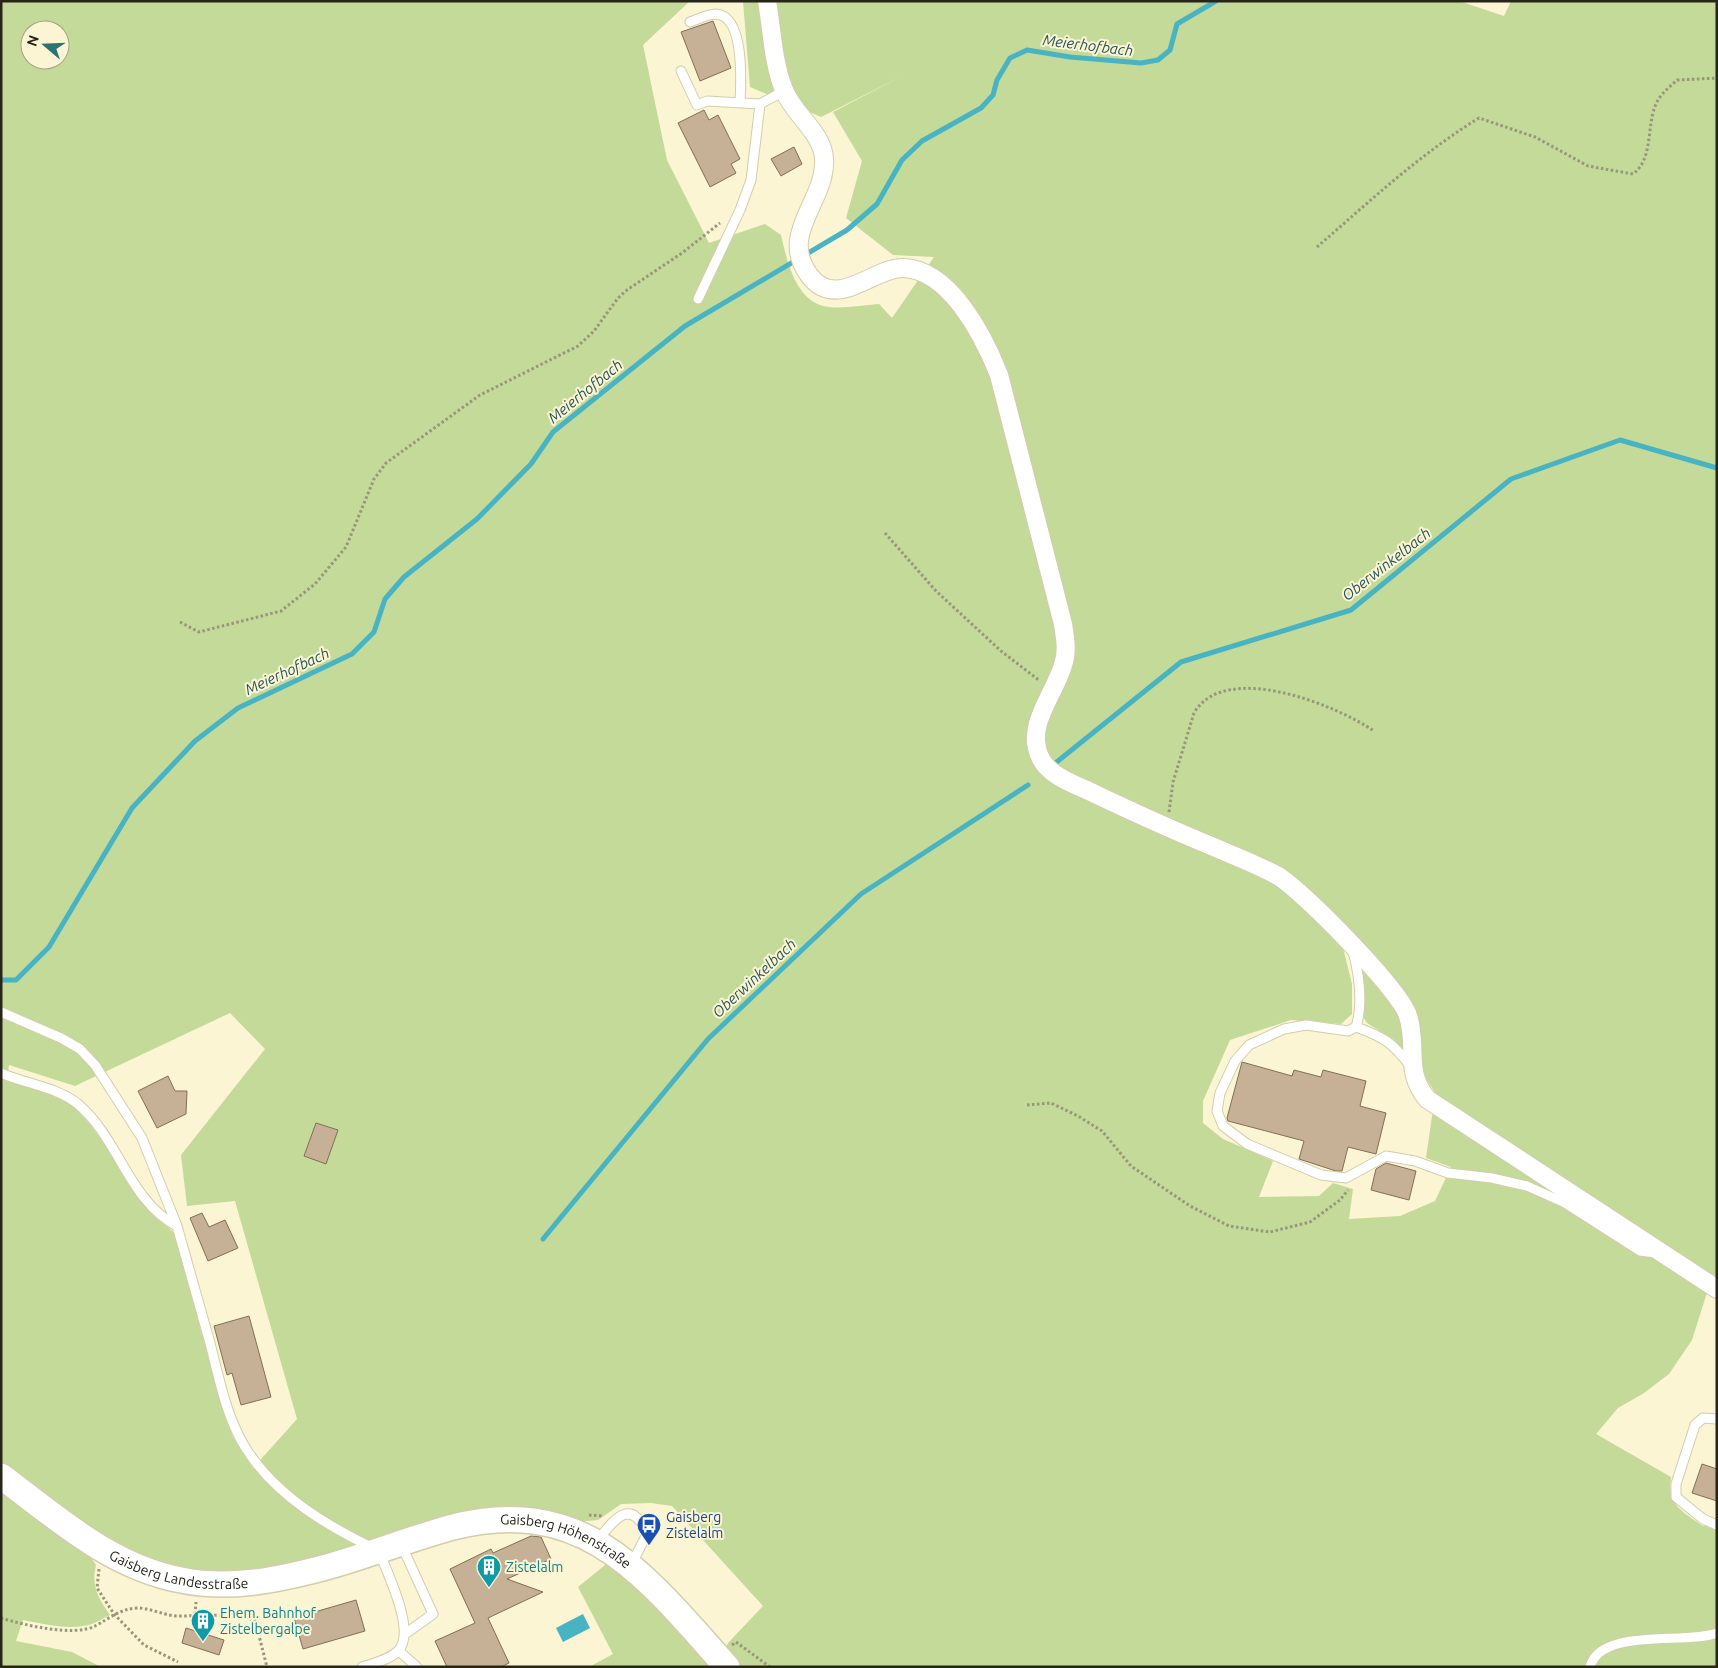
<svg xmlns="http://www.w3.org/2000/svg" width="1718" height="1668" font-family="Ubuntu,sans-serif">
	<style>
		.green { fill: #c3da99; fill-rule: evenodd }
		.water { fill: #48b3c3 }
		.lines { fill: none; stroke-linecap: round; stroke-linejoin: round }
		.stream { stroke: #48b3c3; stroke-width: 5 }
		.building { fill: #c7b196; stroke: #826e55 }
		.service-casing { stroke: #d3cdac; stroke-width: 11 }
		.minor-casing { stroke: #d3cdac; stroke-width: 20 }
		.secondary-casing { stroke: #d3cdac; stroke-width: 28 }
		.path { stroke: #99957d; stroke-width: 3; stroke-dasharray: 2.5 2.5; stroke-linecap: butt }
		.service { stroke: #fff; stroke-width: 9 }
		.minor { stroke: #fff; stroke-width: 18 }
		.secondary { stroke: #fff; stroke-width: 25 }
		.labels { text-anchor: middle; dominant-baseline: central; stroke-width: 4; stroke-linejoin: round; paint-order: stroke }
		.transit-label { font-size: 14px; fill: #164399; stroke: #fbf5d3; text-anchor: start }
		.street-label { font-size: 14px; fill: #272519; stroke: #fbf5d3 }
		.culture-label { font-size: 14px; fill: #0d838f; stroke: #fbf5d3; text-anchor: start }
		.water-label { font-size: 15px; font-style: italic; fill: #25545b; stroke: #fbf5d3 }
	</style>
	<rect width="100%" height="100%" fill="#fbf5d3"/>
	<path class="green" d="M1 1H690L643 45 667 160 709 243 765 224 781 235C787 261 796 304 829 307 845 309 863 305 879 304L892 318 934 257 893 255 846 218 862 161 833 112 906 74 821 117 750 87 743 1H1459L1504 16 1511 1H1717V1283L1711 1280 1692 1340 1669 1374 1644 1393 1618 1408 1596 1434 1671 1477C1667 1505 1682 1511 1703 1526L1717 1521V1667H737L724 1652 728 1643 763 1606 672 1506 651 1503 621 1504 598 1520 577 1522 547 1515 278 1571 200 1575 121 1552 1 1467ZM30 30H60V60H30ZM1343 948 1400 988 1418 1015 1422 1073 1438 1097 1432 1116 1426 1158 1451 1167 1435 1201 1400 1216 1349 1219 1353 1189 1333 1183 1319 1196 1259 1197 1273 1161 1223 1139 1203 1123V1101L1230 1040 1291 1020 1341 1024 1352 1014V984ZM230 1013 265 1049 181 1155 187 1206 235 1201 297 1419 253 1468 233 1437 217 1389 175 1234 151 1210 90 1124 72 1105 52 1093 7 1079 9 1065 75 1086Z
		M1363 968C1393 1001 1402 1004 1404 1052L1393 1039 1367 1023 1363 1017Z
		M1 1482 89 1555 96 1565C91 1586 98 1598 110 1615 103 1618 96 1623 89 1625 67 1630 44 1624 23 1620L16 1641 72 1652 101 1667H1Z
		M610 1561 716 1667H589L613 1654 578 1587Z"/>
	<path class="water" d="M583 1614 590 1628 563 1642 556 1628Z"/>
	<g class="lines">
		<path class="stream" d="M1053 765 1181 662 1351 610 1511 479 1620 440 1717 468
			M1 980H16L49 947 132 808 195 741 238 708 352 654 374 632 385 599 404 577 477 519 531 464 553 432 685 326 847 230 877 204 902 160 922 141 981 108 993 95 997 80 1010 58 1027 50 1070 57 1141 63 1158 60 1170 50 1177 24 1216 1
			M543 1239 708 1039 861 894 1028 785"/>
	</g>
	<path class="building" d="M713 21 731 68 700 81 681 32Z
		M704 110 709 120 718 115 740 159 731 164 736 173 710 187 678 123Z
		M794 147 802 164 781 176 771 159Z
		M1242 1062 1292 1076 1294 1070 1321 1077 1323 1070 1366 1081 1360 1106 1386 1113 1376 1154 1348 1147 1342 1171H1336L1299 1159 1304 1141 1228 1121 1227 1118Z
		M168 1076 175 1091H187L186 1114 157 1128 138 1091Z
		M316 1123 338 1130 326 1164 304 1156Z
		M1386 1163 1416 1171 1409 1200 1371 1190 1376 1169Z
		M202 1213 209 1227 225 1220 238 1248 208 1261 190 1218Z
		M249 1316 271 1397 241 1405 232 1373 227 1375 214 1326Z
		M1702 1464 1717 1469V1501L1692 1493Z
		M531 1536 541 1537 551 1559 507 1579 543 1592 488 1618 509 1663 501 1667H447L435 1641 475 1623 450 1569 491 1549 493 1553Z
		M356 1600 365 1631 303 1649 294 1618Z
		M186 1628 224 1640 219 1655 182 1643Z"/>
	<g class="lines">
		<defs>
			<path id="service" d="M690 22C698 19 708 14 716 14 745 16 741 83 740 103
				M681 71 697 105 707 101 760 104 784 91
				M698 299 740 210 751 180 760 104
				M1353 951C1359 974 1363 1004 1356 1027L1348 1031 1306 1025 1284 1029 1249 1045 1235 1061 1220 1093 1217 1111 1223 1126 1247 1144 1321 1175 1346 1178 1386 1156 1415 1161 1448 1173 1492 1178 1527 1186 1565 1203 1640 1251 1656 1253
				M1 1012 61 1038 80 1049 95 1065 142 1138 177 1226
				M1356 1027C1384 1037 1393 1043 1411 1067
				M1 1073C26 1084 58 1087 79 1105 118 1138 130 1202 177 1226 188 1265 199 1304 210 1343 219 1378 226 1416 245 1447 275 1496 329 1527 379 1551 387 1573 417 1632 398 1651 389 1660 374 1663 362 1667
				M1717 1419 1703 1418 1695 1425 1676 1484V1497L1703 1519 1717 1525
				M597 1541C613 1521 631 1495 647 1534L631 1565
				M401 1544 433 1614 405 1634
				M399 1651 417 1667
				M1590 1667C1600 1627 1686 1645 1717 1633"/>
			<path id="minor" d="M767 1C772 30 773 63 784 90 793 114 822 132 824 158 827 201 778 233 809 275 836 312 874 267 903 268 950 269 984 337 999 375L1063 624C1065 638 1068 651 1063 665 1055 694 1025 725 1040 757 1049 777 1077 785 1095 794 1133 812 1170 829 1209 845 1232 855 1256 864 1278 876 1303 891 1401 991 1408 1016 1418 1047 1404 1071 1427 1099L1717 1289"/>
			<g id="secondary">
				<path id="s1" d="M1 1476C57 1518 111 1567 181 1580 229 1590 277 1580 323 1568 367 1556 409 1539 453 1527 586 1493 648 1579 727 1667"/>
			</g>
		</defs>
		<use href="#service" class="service-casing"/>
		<use href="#minor" class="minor-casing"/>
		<use href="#secondary" class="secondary-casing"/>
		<path class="path" d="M1317 247C1369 202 1420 154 1479 118L1535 137 1588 166 1633 174C1656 157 1644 119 1660 97 1664 91 1671 86 1677 80L1717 78
			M885 533 936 591 1001 651 1040 681
			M180 622 199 632 281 611 315 584 346 547 374 479 386 463 480 395 578 346 594 331 618 298 627 290 682 253 720 223
			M1169 812 1173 782 1194 713C1225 660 1336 705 1374 731
			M1027 1105 1051 1103 1078 1116 1102 1131 1131 1166 1190 1206 1229 1226 1270 1232 1310 1222 1340 1200 1348 1190
			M589 1515 603 1516
			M99 1569 97 1588 114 1614 144 1645 178 1662
			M195 1614 196 1602
			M1 1618C24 1625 74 1637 95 1626 110 1618 120 1609 137 1608 151 1608 165 1616 178 1616 205 1616 228 1613 255 1620L267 1667
			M732 1645 736 1642 770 1667"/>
		<use href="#service" class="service"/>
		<use href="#minor" class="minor"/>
		<use href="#secondary" class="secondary"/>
	</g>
	<defs>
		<symbol id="bus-pin" viewBox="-11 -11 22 30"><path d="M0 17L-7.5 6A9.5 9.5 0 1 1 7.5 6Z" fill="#1a4fb4" stroke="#fbf5d3"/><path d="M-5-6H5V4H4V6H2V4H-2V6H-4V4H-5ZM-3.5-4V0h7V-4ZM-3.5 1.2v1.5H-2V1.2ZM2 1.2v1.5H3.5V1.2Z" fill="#fff"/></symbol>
		<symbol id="building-pin" viewBox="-11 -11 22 30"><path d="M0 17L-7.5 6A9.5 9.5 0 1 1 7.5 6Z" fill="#0f9aa8" stroke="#fbf5d3"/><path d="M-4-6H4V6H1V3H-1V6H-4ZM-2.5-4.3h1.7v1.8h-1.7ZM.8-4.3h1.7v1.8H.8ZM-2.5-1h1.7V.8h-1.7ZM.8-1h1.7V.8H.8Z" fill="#fff"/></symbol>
	</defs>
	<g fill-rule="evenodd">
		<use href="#bus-pin" x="635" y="1511" width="28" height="38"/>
		<use href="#building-pin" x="475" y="1553" width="28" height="38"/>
		<use href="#building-pin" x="189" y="1607" width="28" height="38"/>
	</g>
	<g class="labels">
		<g class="transit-label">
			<text x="666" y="1517">Gaisberg<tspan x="666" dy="16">Zistelalm</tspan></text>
		</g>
		<g class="street-label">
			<text stroke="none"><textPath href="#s1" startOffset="608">Gaisberg Höhenstraße</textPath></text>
			<text stroke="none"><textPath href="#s1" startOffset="206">Gaisberg Landesstraße</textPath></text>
		</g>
		<g class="culture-label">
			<text x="506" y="1567">Zistelalm</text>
			<text x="220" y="1613">Ehem. Bahnhof<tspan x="220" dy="16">Zistelbergalpe</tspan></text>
		</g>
		<g class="water-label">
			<text transform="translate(1088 45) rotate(7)">Meierhofbach</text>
			<text transform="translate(585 391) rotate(-39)">Meierhofbach</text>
			<text transform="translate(1386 564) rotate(-38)">Oberwinkelbach</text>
			<text transform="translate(287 671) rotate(-25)">Meierhofbach</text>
			<text transform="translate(754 978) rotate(-43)">Oberwinkelbach</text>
		</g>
	</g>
	<rect width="1718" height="1668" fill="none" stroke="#272519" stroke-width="5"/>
	<g transform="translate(45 45) rotate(289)"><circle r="24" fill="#fbf5d3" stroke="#a6a289"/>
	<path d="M0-4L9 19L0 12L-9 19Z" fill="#2b7472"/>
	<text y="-8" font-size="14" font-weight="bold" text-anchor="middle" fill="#272519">N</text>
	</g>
</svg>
